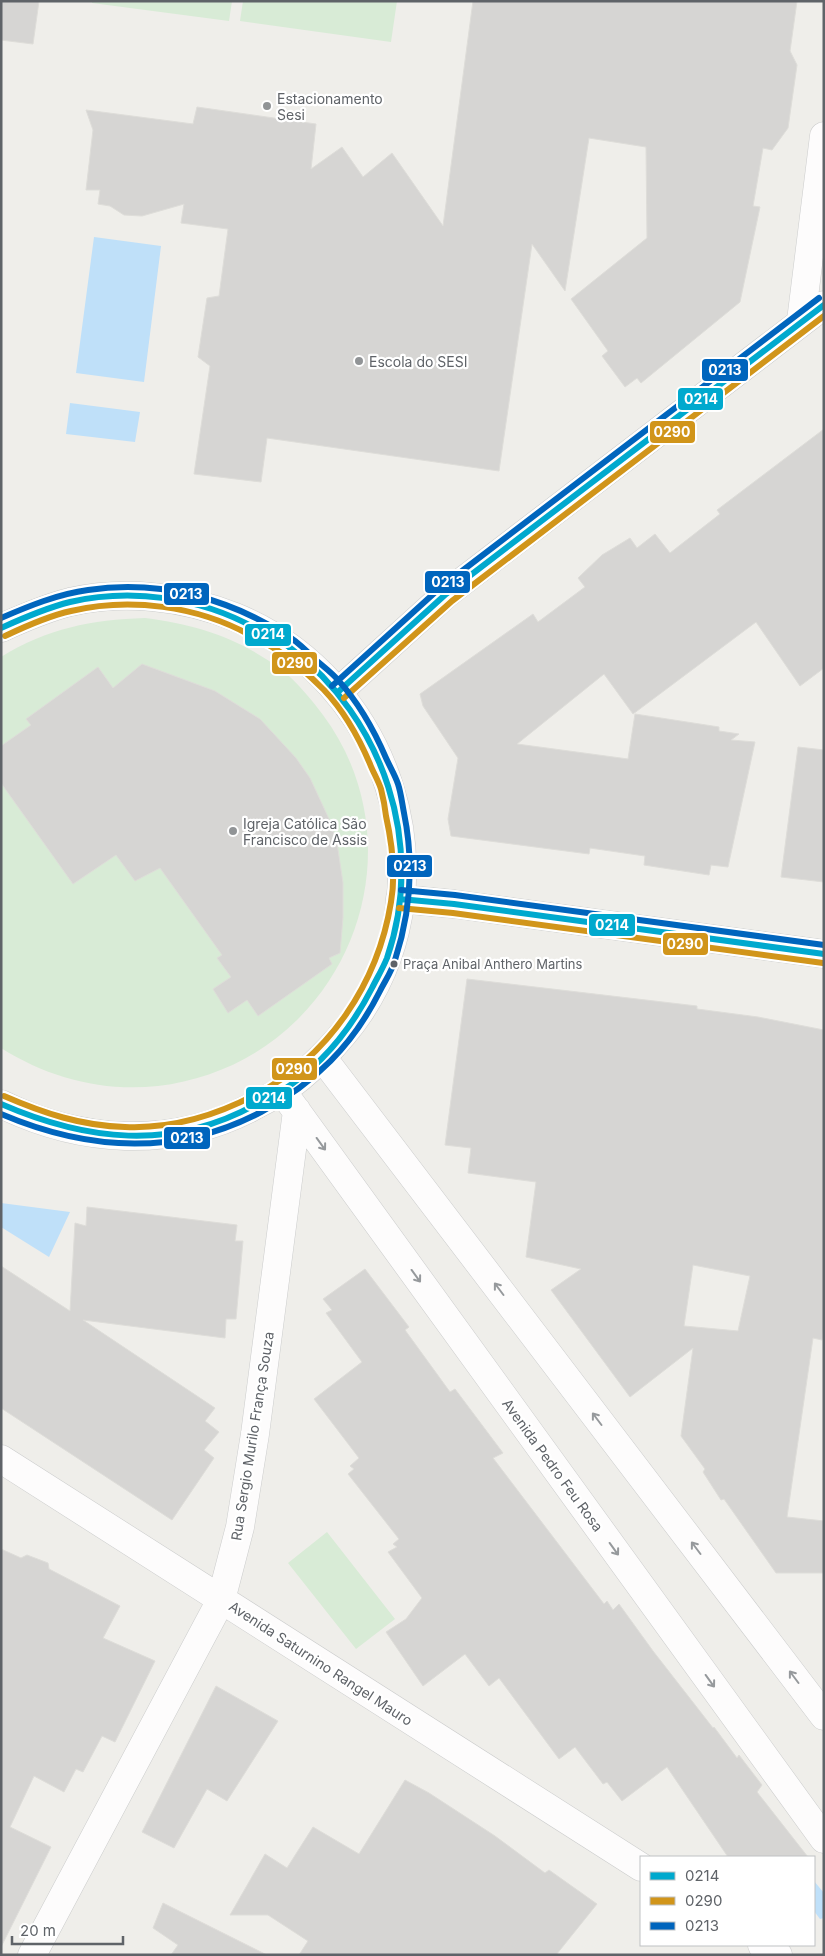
<svg xmlns="http://www.w3.org/2000/svg" width="825" height="1956" font-family="Inter,sans-serif">
	<style>
		.green { fill: #d8ebd6 }
		.water { fill: #bfe0f9 }
		.building { fill: #d6d5d3; stroke: #deddd9; fill-rule: evenodd }
		.lines { fill: none; stroke-linecap: round; stroke-linejoin: round }
		.minor-casing { stroke: #cbcccc; stroke-width: 29 }
		.minor { stroke: #fdfcfc; stroke-width: 28 }
		.bus-1-casing { stroke: #fff; stroke-width: 10 }
		.bus-2-casing { stroke: #fff; stroke-width: 10 }
		.bus-3-casing { stroke: #fff; stroke-width: 10 }
		.bus-1 { stroke: #00a9ce; stroke-width: 6 }
		.bus-2 { stroke: #d1951a; stroke-width: 6 }
		.bus-3 { stroke: #0065bd; stroke-width: 6 }
		.oneway { stroke: #96999c }
		.poi-dot { fill: #919496; stroke: #fff; stroke-width: 2 }
		.bus-dot { fill: #5f6368; stroke: #fff; stroke-width: 2 }
		.labels { text-anchor: middle; dominant-baseline: central; stroke-width: 4.5; stroke-linejoin: round; paint-order: stroke }
		.bus-label { font-size: 13px; fill: #5f6368; stroke: #fff; text-anchor: start }
		.poi-label { font-size: 14px; fill: #5f6368; stroke: #fff; text-anchor: start }
		.street-label { font-size: 14px; fill: #5f6368; stroke: #fff }
		.line-badge { stroke: #fff; stroke-width: 2 }
		.badge-label { font-size: 14px; text-anchor: middle; font-weight: bold; fill: #fff }
	</style>
	<rect width="100%" height="100%" fill="#efeeea"/>
	<path class="green" d="M92 1H232L229 21 92 3Z
		M243 1H397L391 42 240 21Z
		M145 618C198 625 239 638 282 670 298 683 311 699 323 715 393 809 379 939 297 1020 260 1057 210 1080 158 1086 102 1092 49 1078 1 1048V657C48 628 91 620 145 618Z
		M327 1532 395 1619 356 1649 288 1563Z"/>
	<path class="water" d="M94 237 161 246 144 382 76 373Z
		M70 403 140 412 135 442 66 434Z
		M1 1203 70 1212 49 1257 1 1227Z
		M814 1881 824 1893V1918L820 1919 814 1911Z"/>
	<path class="building" d="M1 1H39L33 44 1 40Z
		M473 1H797L790 51 797 65 788 128 772 150 763 148 753 206 760 207 740 302 641 383 637 378 625 387 602 356 608 351 571 299 647 238 646 147 589 138 565 291 532 244 499 471 267 438 261 482 194 474 210 366 198 357 207 298 219 296 228 229 181 223 184 204 142 216 124 215 110 206 98 204 100 190H86L93 130 86 110 193 124 197 107 316 124 311 169 342 147 363 177 392 153 443 226Z
		M824 429V668L800 686 756 622 633 714 604 674 517 744 628 759 635 714 719 727V731L739 734 731 740 755 742 728 867 711 865 709 875 644 865 645 856 590 848 589 854 451 836 448 819 458 758 423 706 420 694 533 614 538 622 585 587 578 578 602 555 630 538 637 548 655 534 670 553 720 514 717 510Z
		M142 664 215 691 260 719 296 758 310 778 329 819 337 843 343 883V917L340 953 329 958 332 964 258 1016 247 1000 228 1013 213 989 231 977 217 958 222 955 160 868 135 881 116 855 73 884 1 783V746L31 725 26 719 98 667 113 688Z
		M798 747 824 750V882L781 877Z
		M467 979 697 1006V1009L758 1017 824 1030V1324L822 1340 813 1338 787 1517 824 1521V1573H776L724 1499 721 1500 703 1472 705 1469 681 1436 693 1348 630 1397 551 1290 581 1269 526 1257 536 1182 468 1173 471 1148 445 1145ZM693 1265 750 1276 738 1331 684 1326Z
		M87 1207 237 1225 235 1241H243L236 1319H226L225 1338 83 1320 215 1408 205 1421 219 1432 204 1450 214 1458 172 1520 1 1408V1266L70 1311 75 1223 86 1226Z
		M365 1269 409 1327 405 1330 450 1392 455 1389 503 1453 493 1458 604 1604 607 1601 613 1610 619 1604 653 1651 713 1728 714 1727 737 1758 739 1755 762 1785 757 1792 808 1857H728L667 1767 622 1801 607 1782 603 1784 575 1747 559 1759 499 1678 489 1686 465 1654 423 1686 386 1632 406 1619 422 1598 388 1552 397 1547 393 1544 399 1539 348 1474 354 1469 350 1466 359 1458 314 1399 362 1362 326 1313 332 1310 323 1299Z
		M1 1549 21 1558 27 1555 48 1563 49 1569 120 1606 103 1638 155 1661 115 1742 102 1736 83 1772 76 1769 64 1792 34 1776 10 1827 51 1847 1 1947Z
		M216 1686 278 1721 227 1801 207 1789 174 1848 142 1832Z
		M405 1780 429 1793 495 1836 545 1873 549 1870 597 1904 556 1955H299L308 1941 268 1915H230L265 1854 287 1868 313 1827 359 1854Z
		M163 1903 267 1955H171L178 1945 153 1928Z"/>
	<g class="lines">
		<defs>
			<path id="minor" d="M801 321 824 136
				M1 628C23 618 46 608 70 602 124 590 183 596 235 617 388 680 452 874 359 1013 341 1040 307 1075 280 1092 270 1098 260 1102 250 1108 170 1149 80 1143 1 1104
				M338 692 446 594 824 305
				M400 899 454 904 824 954
				M322 1057 824 1716
				M282 1091 824 1839
				M1 1459 641 1867
				M762 1945 778 1955
				M32 1955 221 1600 240 1527 255 1434 297 1111"/>
		</defs>
		<use href="#minor" class="minor-casing"/>
		<use href="#minor" class="minor"/>
		<defs>
			<path id="bus-1" d="M1 628C23 618 46 608 70 602 131 588 199 597 255 628 266 634 279 639 289 647 384 718 426 845 387 958 383 968 377 978 372 988 351 1029 320 1067 280 1092 272 1097 263 1101 255 1105 171 1151 86 1141 1 1104
				M338 692 446 594 824 305
				M400 899 454 904 824 954"/>
			<path id="bus-2" d="M344 698 452 601 824 316
				M399 908 453 913 823 963
				M4 1096C43 1113 82 1126 125 1127 171 1129 215 1116 255 1095 329 1057 378 983 391 902 396 874 392 843 386 816 385 807 383 797 381 789 378 780 373 772 370 764 359 738 344 711 324 690 312 678 297 664 283 654 273 647 261 641 250 635 197 606 130 597 71 611 48 616 26 626 5 636"/>
			<path id="bus-3" d="M1 618C29 606 58 594 88 590 160 579 231 599 291 638 300 644 309 653 317 661 324 667 332 673 338 680 359 703 374 730 386 758 390 767 395 775 398 784 401 793 402 803 404 813 414 862 411 911 395 960 392 971 385 981 380 991 353 1045 315 1083 261 1112 175 1157 88 1151 1 1114
				M332 686 441 587 819 298
				M401 890 455 895 824 945"/>
		</defs>
		<use href="#bus-1" class="bus-1-casing"/>
		<use href="#bus-2" class="bus-2-casing"/>
		<use href="#bus-3" class="bus-3-casing"/>
		<use href="#bus-1" class="bus-1"/>
		<use href="#bus-2" class="bus-2"/>
		<use href="#bus-3" class="bus-3"/>
	</g>
	<defs><path id="oneway-shaft" d="M-6 0H5M1.5-3L5.5 0L1.5 3" fill="none" stroke-width="1.6" stroke-linecap="round" stroke-linejoin="round" transform="scale(1.25)"/></defs>
	<g class="oneway">
		<use href="#oneway-shaft" transform="translate(321 1144) rotate(54)"/>
		<use href="#oneway-shaft" transform="translate(416 1276) rotate(54)"/>
		<use href="#oneway-shaft" transform="translate(499 1289) rotate(-127)"/>
		<use href="#oneway-shaft" transform="translate(597 1419) rotate(-127)"/>
		<use href="#oneway-shaft" transform="translate(696 1548) rotate(-127)"/>
		<use href="#oneway-shaft" transform="translate(614 1549) rotate(54)"/>
		<use href="#oneway-shaft" transform="translate(794 1677) rotate(-127)"/>
		<use href="#oneway-shaft" transform="translate(710 1681) rotate(54)"/>
	</g>
	<g class="poi-dot">
		<circle cx="267" cy="106" r="5"/>
		<circle cx="359" cy="361" r="5"/>
		<circle cx="233" cy="831" r="5"/>
	</g>
	<circle class="bus-dot" cx="394" cy="964" r="4.5"/>
	<g class="labels">
		<g class="bus-label">
			<text x="403" y="964">Praça Anibal Anthero Martins</text>
		</g>
		<g class="poi-label">
			<text x="277" y="98">Estacionamento<tspan x="277" dy="16">Sesi</tspan></text>
			<text x="369" y="361">Escola do SESI</text>
			<text x="243" y="823">Igreja Católica São<tspan x="243" dy="16">Francisco de Assis</tspan></text>
		</g>
		<g class="street-label">
			<text transform="translate(252 1436) rotate(-81)">Rua Sergio Murilo França Souza</text>
			<text transform="translate(553 1465) rotate(54)">Avenida Pedro Feu Rosa</text>
			<text transform="translate(321 1663) rotate(33)">Avenida Saturnino Rangel Mauro</text>
		</g>
	</g>
	<g class="line-badge">
		<rect x="701" y="358" width="48" height="24" rx="5" fill="#0065bd"/>
		<rect x="677" y="387" width="47" height="24" rx="5" fill="#00a9ce"/>
		<rect x="649" y="420" width="47" height="24" rx="5" fill="#d1951a"/>
		<rect x="424" y="570" width="47" height="24" rx="5" fill="#0065bd"/>
		<rect x="163" y="582" width="47" height="24" rx="5" fill="#0065bd"/>
		<rect x="244" y="623" width="48" height="24" rx="5" fill="#00a9ce"/>
		<rect x="271" y="651" width="47" height="24" rx="5" fill="#d1951a"/>
		<rect x="386" y="854" width="47" height="24" rx="5" fill="#0065bd"/>
		<rect x="588" y="913" width="48" height="24" rx="5" fill="#00a9ce"/>
		<rect x="662" y="932" width="47" height="24" rx="5" fill="#d1951a"/>
		<rect x="271" y="1057" width="47" height="24" rx="5" fill="#d1951a"/>
		<rect x="245" y="1086" width="48" height="24" rx="5" fill="#00a9ce"/>
		<rect x="163" y="1126" width="48" height="24" rx="5" fill="#0065bd"/>
	</g>
	<g class="badge-label">
		<text x="725" y="375">0213</text>
		<text x="701" y="404">0214</text>
		<text x="672" y="437">0290</text>
		<text x="448" y="587">0213</text>
		<text x="186" y="599">0213</text>
		<text x="268" y="639">0214</text>
		<text x="295" y="668">0290</text>
		<text x="410" y="871">0213</text>
		<text x="612" y="930">0214</text>
		<text x="685" y="949">0290</text>
		<text x="294" y="1074">0290</text>
		<text x="269" y="1103">0214</text>
		<text x="187" y="1143">0213</text>
	</g>
	<rect width="825" height="1956" fill="none" stroke="#5f6368" stroke-width="5"/>
	<rect x="640" y="1856" width="175" height="90" fill="#ffffff" stroke="#bfc1c3"/>
	<rect x="650" y="1872" width="25" height="8" fill="#00a9ce" stroke="#bfc1c3"/>
	<text x="685" y="1881" font-size="15" fill="#5f6368">0214</text>
	<rect x="650" y="1897" width="25" height="8" fill="#d1951a" stroke="#bfc1c3"/>
	<text x="685" y="1906" font-size="15" fill="#5f6368">0290</text>
	<rect x="650" y="1922" width="25" height="8" fill="#0065bd" stroke="#bfc1c3"/>
	<text x="685" y="1931" font-size="15" fill="#5f6368">0213</text>
	<path d="M12 1936v8h111v-8" fill="none" stroke="#5f6368" stroke-width="2.5"/>
	<text x="20" y="1936" font-size="15" fill="#5f6368" stroke="#ffffff" stroke-width="4" paint-order="stroke">20 m</text>
</svg>
